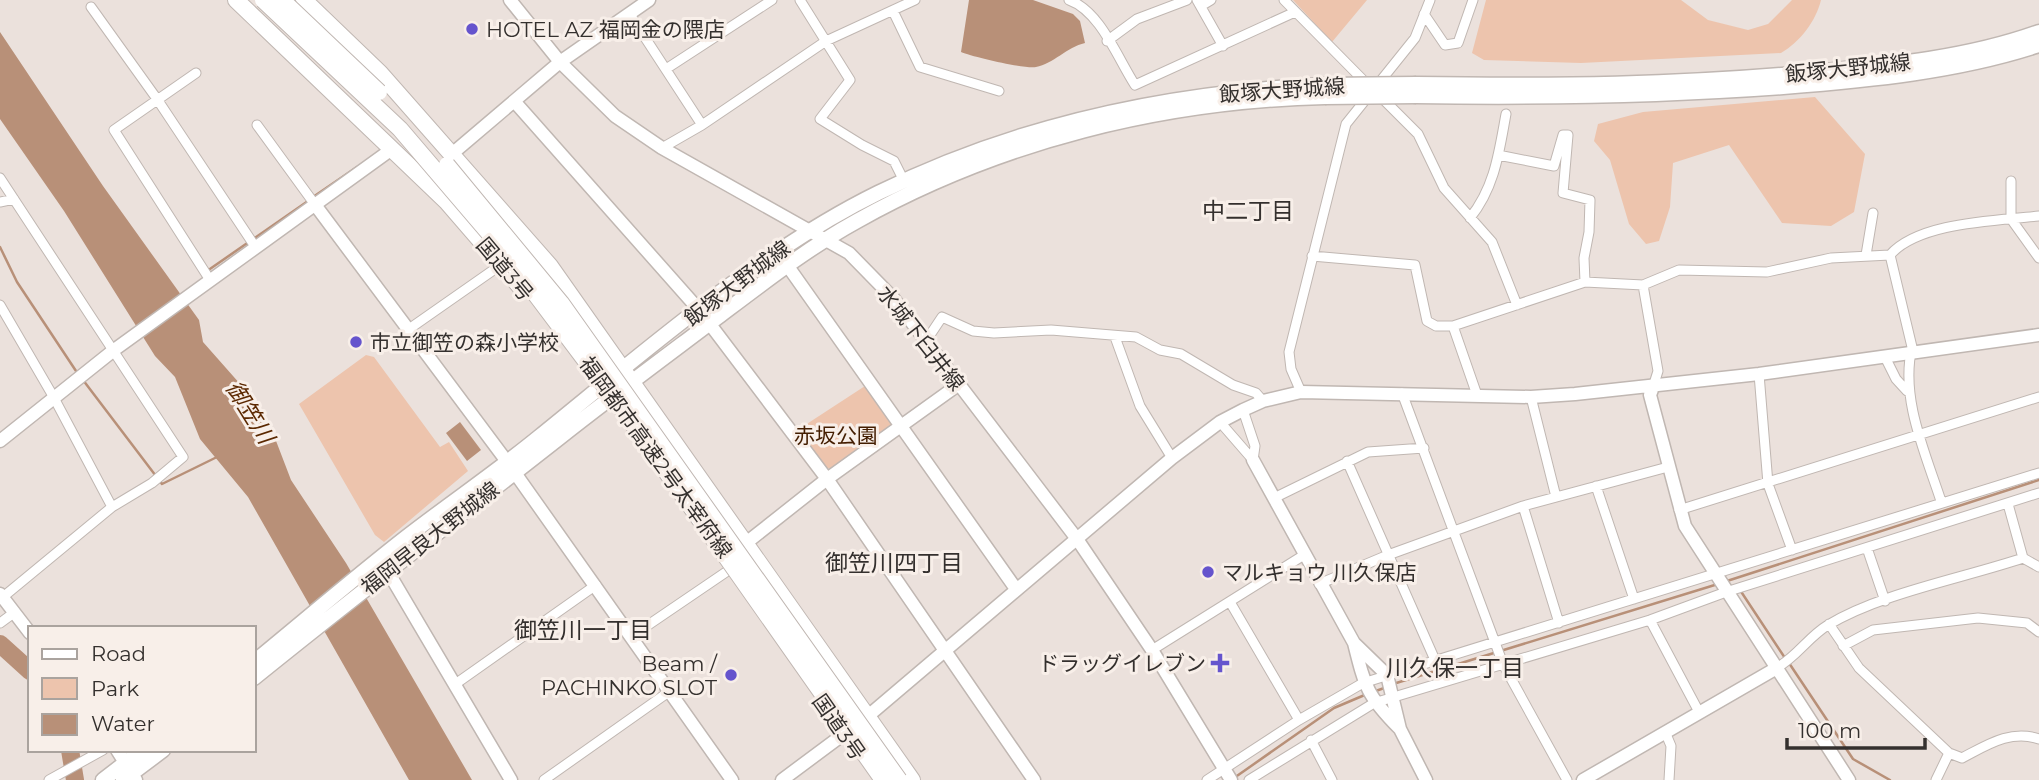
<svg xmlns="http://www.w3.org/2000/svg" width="2039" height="780" font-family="Montserrat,'Noto Sans JP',sans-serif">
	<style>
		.green { fill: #edc4ad }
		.water { fill: #b89078 }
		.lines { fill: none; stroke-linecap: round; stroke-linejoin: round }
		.stream { stroke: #b89078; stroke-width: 2.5 }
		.river { stroke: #b89078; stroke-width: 18 }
		.street-casing { stroke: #c0b7b2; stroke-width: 11 }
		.secondary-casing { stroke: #c0b7b2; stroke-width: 15 }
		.primary-casing { stroke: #c0b7b2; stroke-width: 17 }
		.highway-casing { stroke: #c0b7b2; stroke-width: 18 }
		.street { stroke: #fff; stroke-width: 9 }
		.secondary { stroke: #fff; stroke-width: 12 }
		.primary { stroke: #fff; stroke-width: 14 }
		.highway { stroke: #fff; stroke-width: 16 }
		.primary-bridge-casing { stroke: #c0b7b2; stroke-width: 17; stroke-linecap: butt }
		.highway-bridge-casing { stroke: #c0b7b2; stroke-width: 18; stroke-linecap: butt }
		.primary-bridge { stroke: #fff; stroke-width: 14 }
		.highway-bridge { stroke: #fff; stroke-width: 16 }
		.poi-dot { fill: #6554cd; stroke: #f8efe9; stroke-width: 2.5 }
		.labels { text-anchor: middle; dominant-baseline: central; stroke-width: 6; stroke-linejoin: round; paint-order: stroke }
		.poi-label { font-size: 21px; fill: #34302e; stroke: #f8efe9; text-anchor: start }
		.street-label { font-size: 21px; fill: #34302e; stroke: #f8efe9 }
		.park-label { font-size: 21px; fill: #431d00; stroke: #f8efe9 }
		.neighbourhood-label { font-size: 23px; fill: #34302e; stroke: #f8efe9 }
		.water-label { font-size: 23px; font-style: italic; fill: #5b2800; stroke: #f8efe9 }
	</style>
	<rect width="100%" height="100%" fill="#ebe1dc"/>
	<path class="green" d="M1293 0H1367L1332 42Z
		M1486 0H1681L1708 20 1748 30 1768 24 1792 0H1821C1816 21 1800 42 1781 53L1581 63 1484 60 1472 53Z
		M1815 97 1865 154 1854 212 1831 226 1782 223 1729 145 1673 163 1670 207 1659 241 1646 244 1629 224 1610 160 1594 141 1598 124 1643 112Z
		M366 355 374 357 440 447 449 442 468 471 384 542 375 535 299 404Z
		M865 386 892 421 891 429 832 469 822 467 796 431Z"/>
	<path class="water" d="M969 0H1033L1073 14 1080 21 1085 43C1067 47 1053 64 1036 67 1024 69 973 57 961 52Z
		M0 32 103 186 199 320 203 342 256 402 273 433 291 480 346 563 472 780H409L248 497 200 439 175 377 155 356 64 211 0 119Z
		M460 422 481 450 467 461 446 433Z"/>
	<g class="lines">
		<path class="stream" d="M313 197 357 167
			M0 247 17 282 78 374
			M207 271 308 201
			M83 380 162 484 217 457
			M1727 581 2039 480
			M1740 590 1785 658
			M1789 663 1853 759 1890 780
			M1393 684 1718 584
			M1373 692 1387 687
			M1234 778 1334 708 1367 694"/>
		<path class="river" d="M0 644 30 671
			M70 750 75 780"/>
		<defs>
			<path id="street" d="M800 0 850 80 820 119 862 145 894 161 904 181
				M1069 0C1100 11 1117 57 1135 85L1295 12
				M1197 0 1223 46
				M1284 0 1367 84
				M1201 6 1211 0
				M91 7 157 99 256 248
				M893 11 920 67 999 91
				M629 13 702 125
				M1424 14 1445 45 1458 43 1473 0
				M1107 41 1137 19 1187 0
				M666 69 772 0
				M196 73 114 130 210 280
				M1380 96 1418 134 1444 188 1492 242 1517 305
				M257 125 316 206
				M662 148 702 125 826 41 915 0
				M1498 155 1554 166 1563 135H1568L1563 193 1590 200 1589 232 1584 258 1585 282
				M0 178 183 457 152 483 112 507 3 597
				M2011 181V219L2039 258
				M0 202 14 199
				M1470 218C1495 187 1499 152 1506 114
				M1866 255 1873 213
				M1890 255 1912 347C1900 398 1925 452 1941 501
				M1312 256 1415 265 1427 321 1436 326H1453L1585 282 1643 285 1679 270 1767 272 1831 258 1890 255C1919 222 1996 221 2039 216
				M1643 285 1658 371 1653 387
				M0 305 53 396 112 507
				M1453 326 1477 395
				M409 329 502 264
				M1115 337 1140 406 1172 458
				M926 341 942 317 973 331 994 333 1051 330 1136 337 1160 350 1181 354 1233 385 1256 393 1263 401
				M1885 357 1896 379 1907 391
				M1759 374 1768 484 1792 550
				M1301 392 1291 369 1289 352 1346 124 1415 38 1430 0
				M1402 393 1503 664 1567 780
				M1531 397 1556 497
				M1243 410 1255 446 1253 460
				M1220 422 1253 460
				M1347 461 1435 660
				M1596 486 1634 599
				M1274 498 1368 452 1424 448
				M2008 504 2023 558
				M1523 506 1559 623
				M1679 510 2039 397
				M1867 548 1885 601
				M1319 584 1388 555 1523 506 1668 467
				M1230 602 1299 720
				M1650 620 1699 712
				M0 623 15 612
				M1829 624 1859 668 1949 753 1962 758C1987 745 2011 729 2039 739
				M632 636 729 570
				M1843 646 1873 630 1978 618 2027 623 2039 632
				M1152 650 1304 555
				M1775 669C1797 657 1808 637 1828 625 1881 593 1964 578 2023 558L2039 567
				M454 685 596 585
				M1666 734 1671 746 1669 780
				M1311 740 1332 780
				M49 780 103 750
				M544 780 670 691
				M1207 780 1299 720 1363 683 2039 473
				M1249 780 1374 703 1650 620 1726 592 2039 493
				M1936 780 1949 753"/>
			<path id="secondary" d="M510 0 560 62 615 116 662 148 849 253 894 299 1077 539 1152 650 1231 780
				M514 101 700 311 827 479 1034 780
				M453 153 560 62 649 0
				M316 206 508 463 732 780
				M787 265 1016 589
				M1653 387 1650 395 1685 526 1849 780
				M0 441 114 350 392 149
				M1253 460 1354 643 1387 675 1400 729 1426 780
				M746 543 827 479 958 385
				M387 570 511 780
				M0 594 30 633
				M1354 643C1365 687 1367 696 1400 729
				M117 750 136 780
				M782 780 868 716 1172 458 1220 422 1243 410 1263 401 1301 392 1531 397 1575 394 1759 374 2039 335
				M1583 780 1775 669"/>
			<path id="primary" d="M1416 84C1550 86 1682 85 1815 72 1890 65 1967 58 2039 32
				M1416 96C1539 98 1660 96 1783 87 1869 80 1957 72 2039 45
				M254 662C304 621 353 579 404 539 449 504 495 473 539 437 643 353 758 252 878 193 1018 124 1171 92 1325 85
				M254 678C354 597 457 518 559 438 611 397 665 357 718 317 763 283 808 248 857 221 1000 141 1162 101 1325 97
				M103 780 142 750
				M123 780 163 750"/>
			<path id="highway" d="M236 0 447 202 523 290
				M304 0 380 73 550 266 912 780"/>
		</defs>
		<use href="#street" class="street-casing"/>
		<use href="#secondary" class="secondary-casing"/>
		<use href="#primary" class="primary-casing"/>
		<use href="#highway" class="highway-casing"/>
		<use href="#street" class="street"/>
		<use href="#secondary" class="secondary"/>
		<use href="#primary" class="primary"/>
		<use href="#highway" class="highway"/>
		<defs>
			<path id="primary-bridge" d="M1325 85 1416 84
				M1325 97 1416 96"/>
			<path id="highway-bridge" d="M263 0 400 129 494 239 625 413 883 780
				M282 0 379 92
				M447 165 561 303 899 780"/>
		</defs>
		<use href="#primary-bridge" class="primary-bridge-casing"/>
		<use href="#highway-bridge" class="highway-bridge-casing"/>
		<use href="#primary-bridge" class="primary-bridge"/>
		<use href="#highway-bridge" class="highway-bridge"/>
	</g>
	<g class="poi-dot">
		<circle cx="472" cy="29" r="7"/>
		<circle cx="356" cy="342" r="7"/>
		<circle cx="1208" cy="572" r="7"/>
		<path d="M1216.5 652.5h7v7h7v7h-7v7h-7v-7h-7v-7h7z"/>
		<circle cx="731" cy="675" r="7"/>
	</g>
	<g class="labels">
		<g class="poi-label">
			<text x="486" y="29">HOTEL AZ 福岡金の隈店</text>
			<text x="370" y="342">市立御笠の森小学校</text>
			<text x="1222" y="572">マルキョウ 川久保店</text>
			<text x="717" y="663" text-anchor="end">Beam /<tspan x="717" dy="24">PACHINKO SLOT</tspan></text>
			<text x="1206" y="663" text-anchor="end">ドラッグイレブン</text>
		</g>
		<g class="street-label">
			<text transform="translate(1848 68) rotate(-6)">飯塚大野城線</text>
			<text transform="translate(1282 90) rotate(-4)">飯塚大野城線</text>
			<text transform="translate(505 269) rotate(50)">国道3号</text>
			<text transform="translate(737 283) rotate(-37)">飯塚大野城線</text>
			<text transform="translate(921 338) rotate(52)">水城下臼井線</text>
			<text transform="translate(656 457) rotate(54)">福岡都市高速2号太宰府線</text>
			<text transform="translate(430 538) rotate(-38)">福岡早良大野城線</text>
			<text transform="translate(839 727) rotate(55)">国道3号</text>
		</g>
		<g class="park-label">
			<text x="836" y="435">赤坂公園</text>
		</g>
		<g class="neighbourhood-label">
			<text x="1248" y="211">中二丁目</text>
			<text x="894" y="563">御笠川四丁目</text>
			<text x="583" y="630">御笠川一丁目</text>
			<text x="1455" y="668">川久保一丁目</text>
		</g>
		<g class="water-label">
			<text transform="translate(250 412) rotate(58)">御笠川</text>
		</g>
	</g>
	<rect x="28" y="626" width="228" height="126" fill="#f8efe9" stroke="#aaa39e" stroke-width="2"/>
	<rect x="42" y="649" width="35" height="10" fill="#ffffff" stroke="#aaa39e" stroke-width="2"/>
	<text x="91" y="661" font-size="21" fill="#34302e">Road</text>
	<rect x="42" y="678" width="35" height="21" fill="#edc4ad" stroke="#aaa39e" stroke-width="2"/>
	<text x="91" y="696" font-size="21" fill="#34302e">Park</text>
	<rect x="42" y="714" width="35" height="21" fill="#b89078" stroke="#aaa39e" stroke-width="2"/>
	<text x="91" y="731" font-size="21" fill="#34302e">Water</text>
	<path d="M1787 738v10h138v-10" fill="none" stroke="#34302e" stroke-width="3.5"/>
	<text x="1798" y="738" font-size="21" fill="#34302e" stroke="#f8efe9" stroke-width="5" paint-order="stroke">100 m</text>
</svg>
